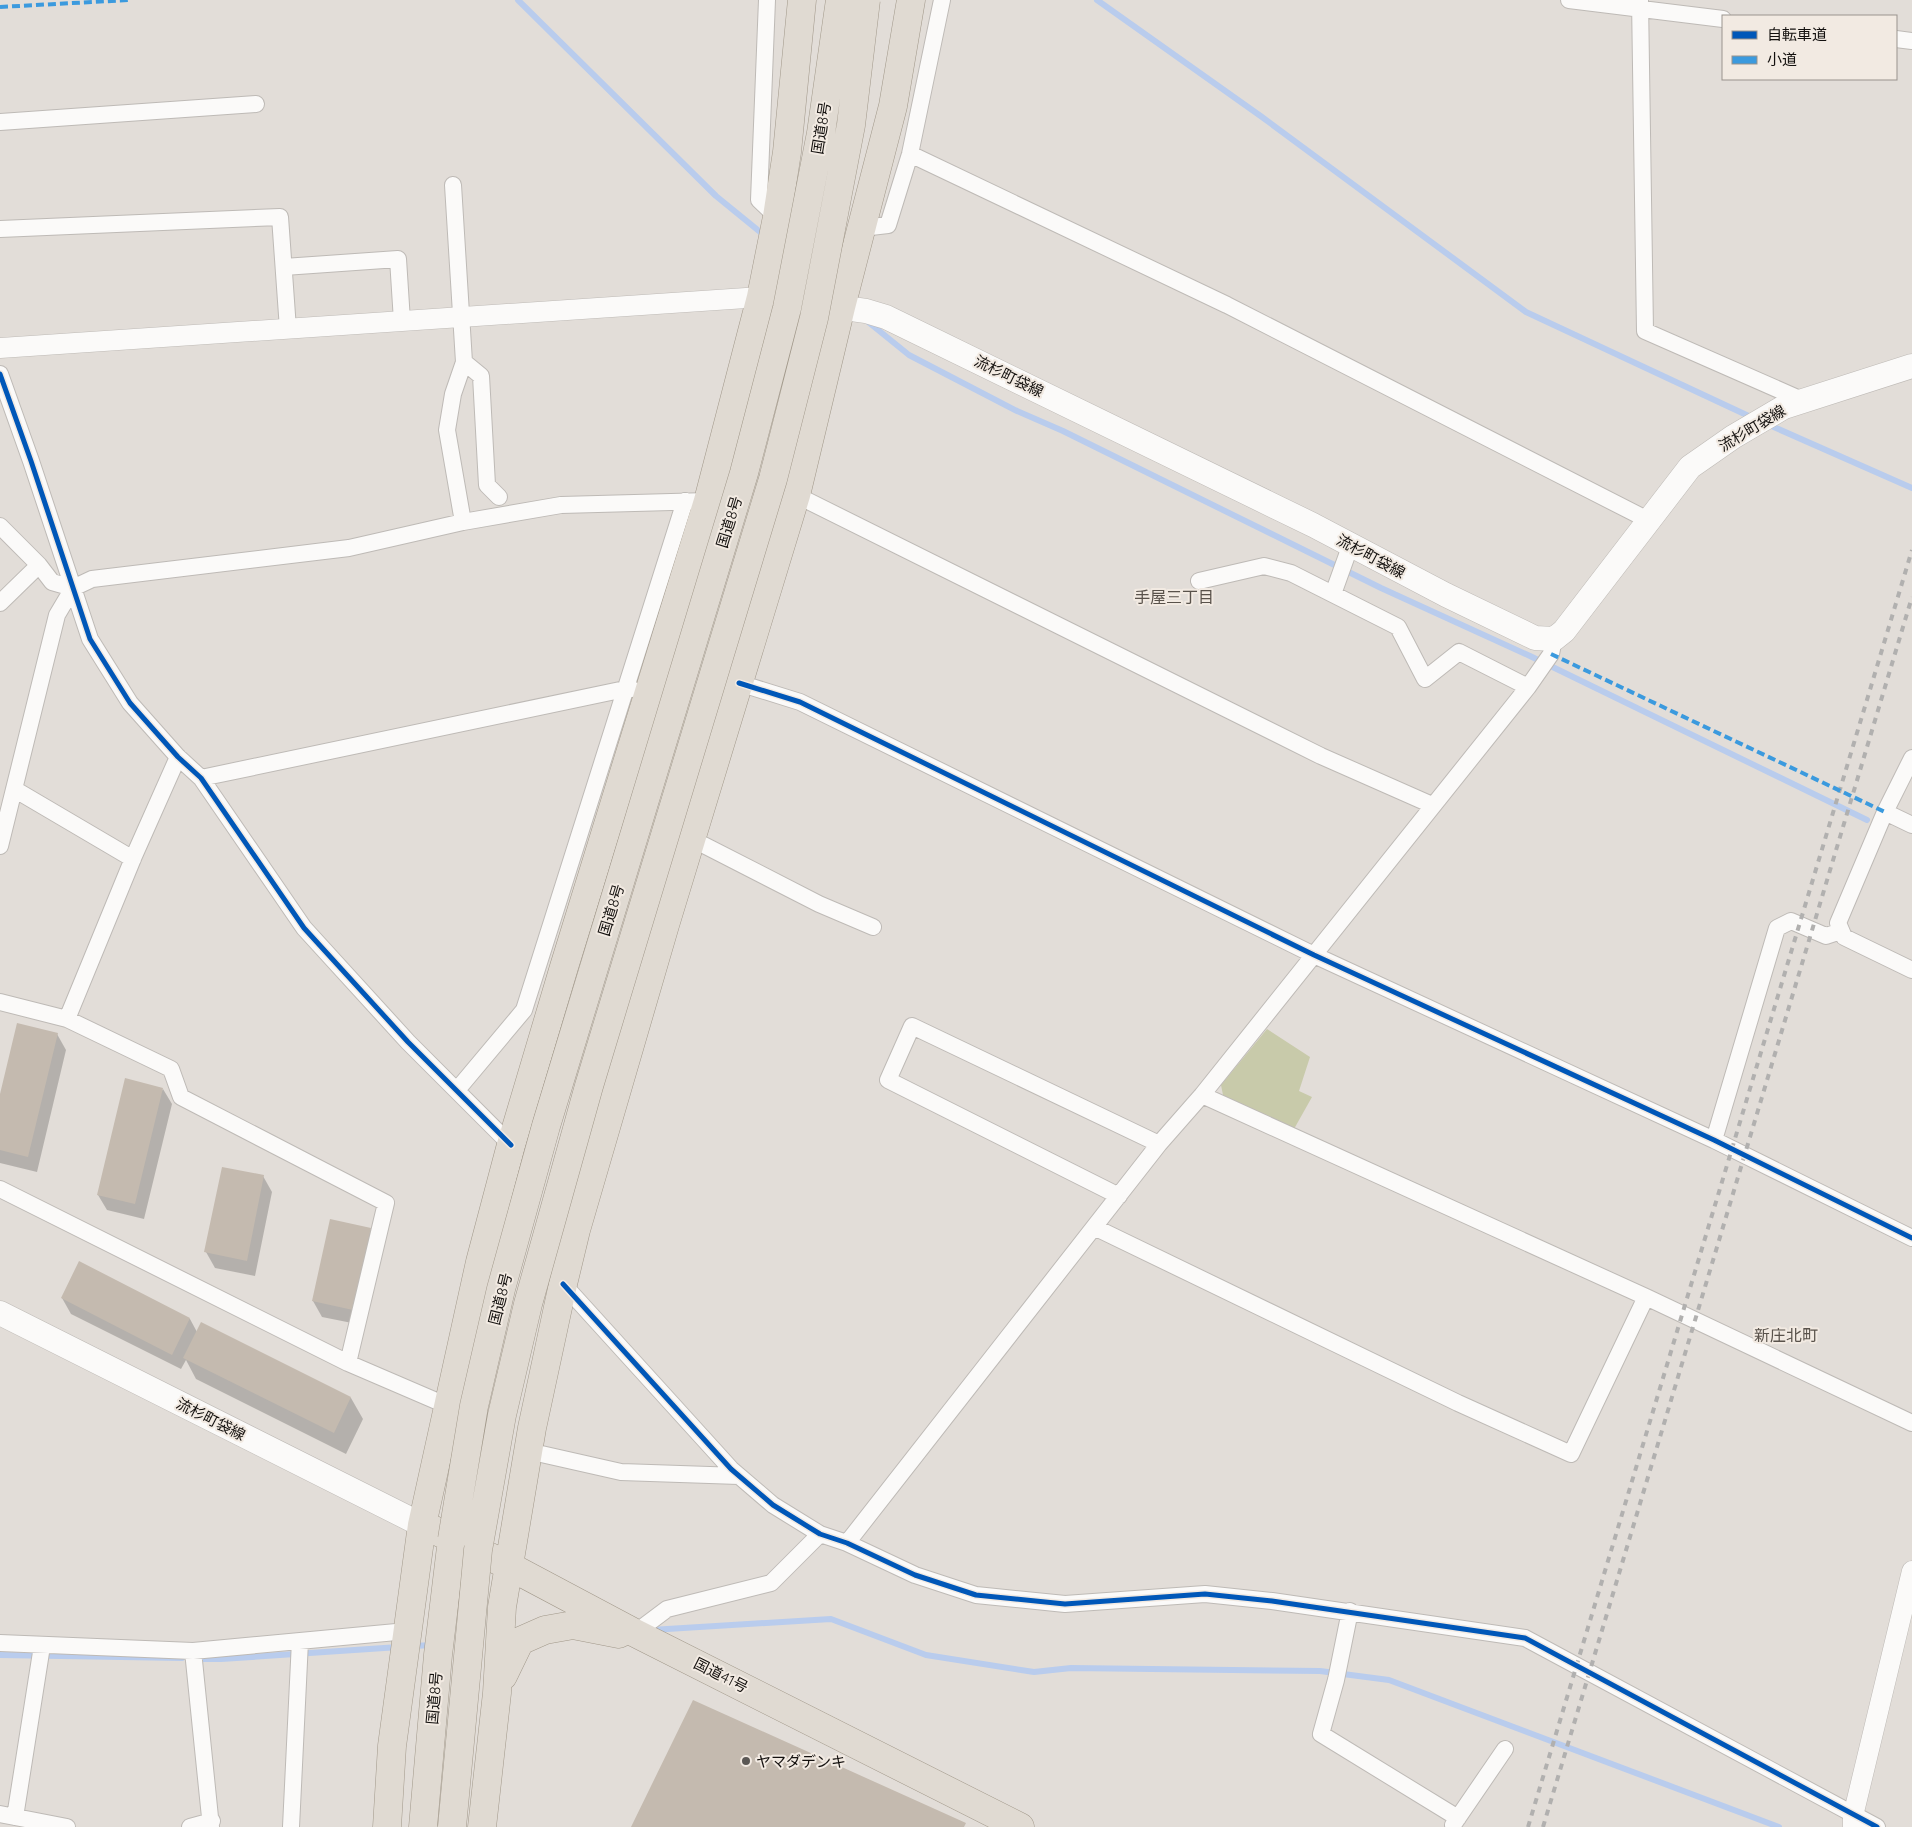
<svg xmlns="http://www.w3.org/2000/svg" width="1912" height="1827" font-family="Quicksand,'Noto Sans JP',sans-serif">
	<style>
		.green { fill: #c8caaa }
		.shadow { fill: #0003 }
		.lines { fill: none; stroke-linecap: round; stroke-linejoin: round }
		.stream { stroke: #b9cced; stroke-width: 6 }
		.building { fill: #c4baaf }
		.minor-casing { stroke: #bebab6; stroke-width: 18 }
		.tertiary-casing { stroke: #bebab6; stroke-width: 21 }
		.secondary-casing { stroke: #bebab6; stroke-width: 25 }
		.trunk-casing { stroke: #a1988a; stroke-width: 29 }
		.minor { stroke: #fbfaf9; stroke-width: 16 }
		.tertiary { stroke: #fbfaf9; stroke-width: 20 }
		.secondary { stroke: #fbfaf9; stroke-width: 24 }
		.trunk { stroke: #e0dad2; stroke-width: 28 }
		.rail { stroke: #b1b0af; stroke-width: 4; stroke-dasharray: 6 6; stroke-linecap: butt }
		.trunk-bridge-casing { stroke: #a1988a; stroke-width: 29; stroke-linecap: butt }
		.trunk-bridge { stroke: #e0dad2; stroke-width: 28 }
		.quiet { stroke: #3b9ade; stroke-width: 4; stroke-dasharray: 8 4; stroke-linecap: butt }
		.cycleway-casing { stroke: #f2eae2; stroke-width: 8 }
		.cycleway { stroke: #0057b8; stroke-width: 5 }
		.poi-dot { fill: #5b5855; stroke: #f2eae2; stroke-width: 2 }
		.labels { text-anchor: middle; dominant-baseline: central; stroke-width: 4; stroke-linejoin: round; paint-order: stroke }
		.street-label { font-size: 15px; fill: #13100e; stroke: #f2eae2 }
		.poi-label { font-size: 15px; fill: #13100e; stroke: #f2eae2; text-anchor: start }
		.neighbourhood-label { font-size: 16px; fill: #59524b; stroke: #f2eae2 }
	</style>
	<rect width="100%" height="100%" fill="#e2ddd8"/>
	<path class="green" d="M1267 1029 1310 1057 1299 1091 1312 1097 1294 1129 1224 1100 1221 1085Z"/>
	<path class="shadow" d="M57 1034 66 1050 37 1172 0 1163V1100Z
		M163 1089 172 1104 144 1219 107 1210 98 1195Z
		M263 1176 272 1192 255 1276 215 1268 206 1252Z
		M370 1229 379 1245 362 1325 322 1317 313 1301Z
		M62 1298 190 1319 197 1332 201 1324 351 1398 363 1419 346 1454 196 1379 186 1360 181 1369 71 1314Z"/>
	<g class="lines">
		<path class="stream" d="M518 0 716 196 765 236
			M1097 0 1262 117 1526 312 1753 418
			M867 321 909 355 1017 411 1063 431 1381 588 1530 656 1867 820
			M1767 424 1912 488
			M651 1630 831 1619 926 1655 1034 1672 1071 1668 1320 1671 1389 1680 1779 1827
			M412 1646 434 1645
			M0 1655 182 1658
			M195 1659H221L399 1647"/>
	</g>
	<path class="building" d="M17 1023 58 1033 28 1157 0 1150V1094Z
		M125 1078 163 1088 135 1204 97 1195Z
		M222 1167 264 1175 247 1261 204 1252Z
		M330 1219 371 1228 353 1310 312 1301Z
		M79 1261 190 1318 172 1355 61 1298Z
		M201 1322 351 1397 334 1433 183 1358Z
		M693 1700 966 1823 964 1827H631Z"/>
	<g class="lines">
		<defs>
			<path id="minor" d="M767 0 759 200 777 217
				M1569 0 1723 19
				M1640 0 1645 331 1802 400
				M1896 39 1912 41
				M0 122 256 104
				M910 154 1227 305 1648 520
				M453 185 464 362 453 394 447 430 463 522
				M862 228 888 225 910 154 942 0
				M0 229 280 217 288 329
				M284 267 398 259 402 321
				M464 362 481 376 487 485 499 497
				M0 374 31 461 90 639 130 703 178 757 201 778 304 928 408 1042 511 1145
				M796 495 1321 756 1432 805
				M0 526 39 565 52 582 73 588 92 579 349 548 463 522 561 505 708 501
				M1199 581 1264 566 1291 573 1398 627 1425 679 1459 652 1528 687
				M1333 594 1351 544
				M0 603 39 565
				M739 683 800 702 1314 955 1714 1140 1912 1238
				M1912 758 1885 812 1838 923 1844 937 1912 970
				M201 778 625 689H632
				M14 789 133 859
				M1885 812 1912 825
				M692 839 819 904 873 927
				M0 846 57 615 73 588
				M0 1002 67 1019 171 1069 181 1097 386 1203 348 1363
				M67 1019 134 856 178 757
				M457 1090 524 1010 685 501
				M1202 1095 1646 1297 1912 1423
				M1714 1140 1777 928 1791 921 1826 936 1841 931
				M0 1189 348 1363 448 1406
				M1119 1196 888 1080 912 1026 1159 1144
				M1094 1227 1458 1403 1571 1454 1646 1297
				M563 1284 731 1469 773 1505 820 1534 847 1543 915 1575 976 1595 1065 1604 1205 1594 1272 1601 1525 1638 1877 1827
				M528 1451 621 1472 739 1476
				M847 1543 1159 1144 1202 1095 1528 687 1551 654 1554 639
				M1350 1611 1336 1680 1321 1734 1458 1818
				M635 1633 667 1609 771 1583 820 1534
				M0 1643 193 1651 407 1631
				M193 1651 211 1827
				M0 1814 67 1827
				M15 1817 42 1646
				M1453 1825 1505 1749
				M190 1827 212 1821
				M291 1827 300 1641"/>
			<path id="tertiary" d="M0 348 761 297
				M1853 1827V1816L1912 1571"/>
			<path id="secondary" d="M823 305 866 311 886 317 1313 525 1446 595 1535 638 1554 639 1564 631 1690 467 1733 437 1784 407 1912 366
				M0 1313 422 1525"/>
			<path id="trunk" d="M430 1528 509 1566 635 1633 1020 1827
				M503 1676 520 1641 545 1630 573 1625 619 1634
				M387 1827 392 1746 422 1525 480 1262 511 1145 564 967 708 501 761 297 777 217 787 152 802 0
				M423 1827 438 1655 452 1539
				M482 1827 497 1693 502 1607 532 1428 563 1284 576 1230 665 925 796 495 841 307 893 106 911 0"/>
		</defs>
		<use href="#minor" class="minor-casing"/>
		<use href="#tertiary" class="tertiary-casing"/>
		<use href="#secondary" class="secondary-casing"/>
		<use href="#trunk" class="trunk-casing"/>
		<use href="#minor" class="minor"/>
		<use href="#tertiary" class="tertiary"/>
		<use href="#secondary" class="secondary"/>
		<use href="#trunk" class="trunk"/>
		<path class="rail" d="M1528 1827 1912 550
			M1543 1827 1912 597"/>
		<defs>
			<path id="trunk-bridge" d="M452 1539 474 1406 501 1289 546 1126 744 473 787 308 821 133 840 0
				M452 1827 478 1550 502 1415 528 1304 589 1086 773 479 814 318 851 125 866 0"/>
		</defs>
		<use href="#trunk-bridge" class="trunk-bridge-casing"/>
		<use href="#trunk-bridge" class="trunk-bridge"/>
		<path class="quiet" d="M0 7 129 0
			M1551 654 1885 812"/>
		<defs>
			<path id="cycleway" d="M0 374 31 461 90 639 130 703 178 757 201 778 304 928 408 1042 511 1145
				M739 683 800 702 1314 955 1714 1140 1912 1238
				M563 1284 731 1469 773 1505 820 1534 847 1543 915 1575 976 1595 1065 1604 1205 1594 1272 1601 1525 1638 1877 1827"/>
		</defs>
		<use href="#cycleway" class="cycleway-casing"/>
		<use href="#cycleway" class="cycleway"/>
	</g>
	<circle class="poi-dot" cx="746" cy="1761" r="5"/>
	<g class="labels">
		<g class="street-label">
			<text transform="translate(821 128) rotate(-81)">国道8号</text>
			<text transform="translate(1009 376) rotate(26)">流杉町袋線</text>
			<text transform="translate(1752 428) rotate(-31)">流杉町袋線</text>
			<text transform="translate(729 522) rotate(-73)">国道8号</text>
			<text transform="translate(1371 556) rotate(28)">流杉町袋線</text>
			<text transform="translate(611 910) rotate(-73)">国道8号</text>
			<text transform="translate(500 1299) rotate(-76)">国道8号</text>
			<text transform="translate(211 1419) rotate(27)">流杉町袋線</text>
			<text transform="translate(721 1675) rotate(27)">国道41号</text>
			<text transform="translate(434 1698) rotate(-85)">国道8号</text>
		</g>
		<g class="poi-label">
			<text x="756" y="1761">ヤマダデンキ</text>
		</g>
		<g class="neighbourhood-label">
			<text x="1174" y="597">手屋三丁目</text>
			<text x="1786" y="1335">新庄北町</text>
		</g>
	</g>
	<rect x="1722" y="15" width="175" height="65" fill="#f2eae2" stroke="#99938d"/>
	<rect x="1732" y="31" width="25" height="8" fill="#0057b8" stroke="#99938d"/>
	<text x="1767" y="40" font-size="15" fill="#13100e">自転車道</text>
	<rect x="1732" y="56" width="25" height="8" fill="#3b9ade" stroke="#99938d"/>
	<text x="1767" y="65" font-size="15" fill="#13100e">小道</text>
</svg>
